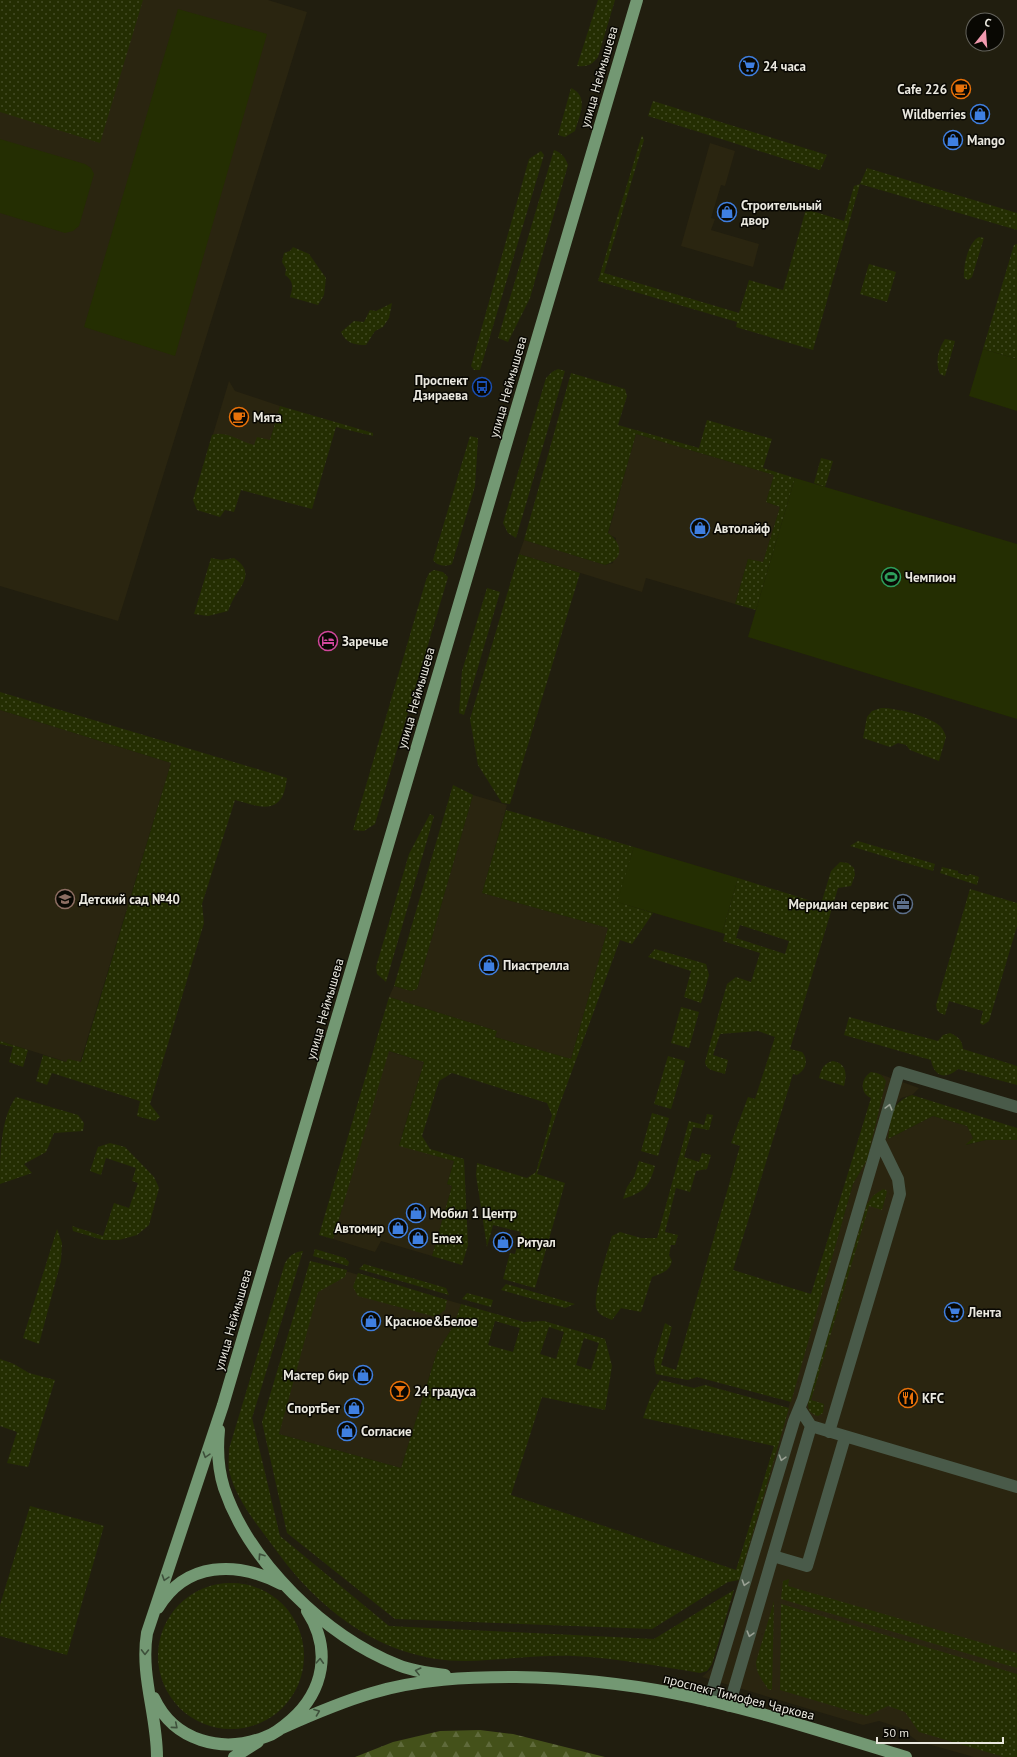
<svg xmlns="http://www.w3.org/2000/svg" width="1017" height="1757" font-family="'PT Sans',sans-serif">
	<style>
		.built { fill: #2a2510 }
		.green { fill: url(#green-dots); fill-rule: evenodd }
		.forest { fill: url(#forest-firs) }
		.pitch { fill: #242e02 }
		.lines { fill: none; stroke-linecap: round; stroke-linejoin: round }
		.minor { stroke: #495a49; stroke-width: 12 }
		.major { stroke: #739873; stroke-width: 12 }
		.oneway { stroke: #9aa194 }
		.oneway2 { stroke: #3e503b }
		.labels { text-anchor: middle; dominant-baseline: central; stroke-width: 3; stroke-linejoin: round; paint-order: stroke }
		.poi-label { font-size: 13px; font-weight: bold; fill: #eae8df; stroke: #090803; text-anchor: start }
		.street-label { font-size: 13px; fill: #eae8df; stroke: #090803 }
	</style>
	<defs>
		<pattern id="green-dots" width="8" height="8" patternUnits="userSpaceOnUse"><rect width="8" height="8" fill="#242e02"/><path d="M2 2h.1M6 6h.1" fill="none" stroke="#444c26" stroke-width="1.8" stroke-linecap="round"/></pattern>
		<pattern id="forest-firs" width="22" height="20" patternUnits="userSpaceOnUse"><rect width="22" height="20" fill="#44511a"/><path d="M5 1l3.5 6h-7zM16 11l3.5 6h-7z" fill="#5f6a3b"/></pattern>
	</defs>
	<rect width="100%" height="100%" fill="#211e0f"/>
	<path class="built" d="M0 0H268L307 12 118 621 0 586Z
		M710 143 735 151 725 186 721 185 711 218 715 219 711 230 759 244 753 267 681 246Z
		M229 381 235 391 280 406 270 440 254 445 211 441Z
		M636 434 774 475 766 502 780 507 763 563 748 559 735 604 646 578 642 592 519 554 524 540 605 565 613 563 616 538 608 534Z
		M0 710 171 763 80 1063 68 1059 67 1062 0 1041Z
		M473 795 507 805 482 893 608 928 571 1059 495 1037 497 1031 389 997 394 986 411 991 417 989Z
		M388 1051 424 1062 399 1145 454 1161 447 1184 452 1186 432 1256 381 1241 375 1252 333 1239Z
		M877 1073 919 1088 912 1095 901 1098 895 1105 888 1139 933 1116 967 1126 973 1138 966 1145 986 1140H1017V1757H974L917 1741 901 1728 879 1721 863 1725 702 1677 712 1668 715 1662 853 1184 867 1159 883 1076Z
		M310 1261 461 1304 454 1325 437 1352 401 1468 279 1434Z"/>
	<path class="green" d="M0 0H143L100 143 0 112Z
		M598 0H615L598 57C592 65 587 67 577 66Z
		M571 88C590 97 579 116 575 131L565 137 558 135Z
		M653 101 827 155 820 170 648 116Z
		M642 135 644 140 604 273 739 313 749 280 783 290 806 209 844 221 854 186 860 184 867 168 1017 213V230L860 184 813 350 736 327 737 322 598 281Z
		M554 150C562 153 565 157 568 165L530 298 508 342 498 338Z
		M541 151 544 155 480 370H474L471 366 529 159Z
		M979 237 984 238 972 277 968 280 964 278C963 267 968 242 979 237Z
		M1017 244V359L983 349 1014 245Z
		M293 247 309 254 326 278 324 295 318 305 290 297C293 288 294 281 285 275L286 269 282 262 284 253 290 251Z
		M869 264 896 272 887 302 860 294Z
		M392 303 389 318 383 327 375 331 366 345C354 345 346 343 341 332L354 321 364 322 370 310 376 311Z
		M945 339 955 341 945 376 940 374C935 362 938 350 945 339Z
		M558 369 565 371 516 538 508 533 503 523 546 378 552 372Z
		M571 373 625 389 627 396 618 425 699 448 707 420 772 439 763 468 795 478 756 610 735 604 748 559 763 562 780 507 766 502 774 475 636 434 608 533C622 543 625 559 605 565L524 540Z
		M280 406 373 433V436L336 427 312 509 241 490 234 512 225 510 220 517 197 510 193 500 212 435C227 430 240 442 254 445L257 437 270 440Z
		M470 436 478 438 475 486 452 564C446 567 437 566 433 560Z
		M821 458 833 461 825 487 814 483Z
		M519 554 580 573 510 804 502 803 478 765 470 719Z
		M211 558 222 560 234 558C253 571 245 581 235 596 232 601 230 606 228 611L208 616 194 614Z
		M434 570 443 572 448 577 375 824 364 831 353 830 426 580 429 573Z
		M487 588 500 592 464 715 459 713 462 671Z
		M0 692 287 778C286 784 285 792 282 797 272 815 249 803 235 800L202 904 204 923 150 1104 160 1117 155 1121 137 1116 140 1101 52 1073 47 1085 36 1081 43 1055 66 1062 68 1059 81 1062 171 763 0 710Z
		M881 708C896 708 929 716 940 726 943 729 945 733 946 737L939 761 910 750 906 745 898 743 890 747 863 738 867 717 872 711Z
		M453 785 473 795 417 989 411 991 394 986Z
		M506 810 634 847 618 902 653 913 632 944 620 940 558 1109 537 1174 565 1183 535 1288 503 1279 510 1253 515 1254 521 1232 493 1225 487 1247 476 1175 477 1163 527 1178 536 1172 552 1115 547 1103 452 1073 439 1081 422 1136 430 1149 464 1159 468 1245 462 1265 432 1256 452 1186 447 1184 454 1161 399 1146 424 1062 389 1051 333 1239 319 1235 389 997 497 1031 495 1037 571 1059 608 928 482 893Z
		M430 814 434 816 386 982 377 974 376 967 409 854Z
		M858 841 935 864 933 871 850 846Z
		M840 862 848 863 854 868 855 875 851 886 838 888 790 1049 802 1052C809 1060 806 1070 797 1075L793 1074 733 1270 811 1294 871 1098C859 1093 861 1078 871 1072 878 1073 882 1074 886 1081L867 1160 853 1184 791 1402 697 1377 688 1380 656 1374 654 1361 665 1323 672 1327 661 1365 676 1370 740 1146 731 1143 748 1097 755 1099 775 1037 758 1031 720 1034 713 1055 728 1060 725 1074C717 1071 706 1071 705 1062L727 984 736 977 751 982 760 953 723 941 725 934 722 933 738 878 821 904 831 871ZM740 925 789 941 785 954 736 938Z
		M942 867 958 871V873L968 876 970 874 979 877 977 885 940 873Z
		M970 889 1017 903V926L989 1021 983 1025 980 1023 983 1011 949 1001 945 1015 940 1013 937 1010 936 1005Z
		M655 949 706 964 709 975 701 1003 684 997 691 971 648 957Z
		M681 1007 699 1012 689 1048 671 1043Z
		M849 1017 938 1041 943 1035 950 1033C959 1037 962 1040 963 1049L1017 1066V1085L958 1069C946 1080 934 1077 931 1060L844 1035Z
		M0 1041 28 1050 23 1067 9 1062 13 1047 0 1044Z
		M668 1056 685 1061 671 1109 654 1104Z
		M833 1061C847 1064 847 1074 844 1086L819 1078C821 1070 823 1063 833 1061Z
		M912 1095 1017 1128V1140H986L965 1145 973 1138 967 1126 933 1116 888 1139C892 1117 889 1103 912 1095Z
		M16 1097 78 1115 84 1123 83 1131 54 1133 46 1152 24 1164 32 1173 0 1184C0 1157 0 1119 16 1097Z
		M652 1113 669 1118 658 1156 641 1151Z
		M707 1114 713 1115 709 1130 693 1127 684 1157 699 1162 702 1153 711 1155 707 1169 696 1171 690 1192 676 1188 665 1232 678 1235 675 1245H671L669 1255 672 1261C669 1272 662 1273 652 1277L641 1312 621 1308 612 1320C606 1317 600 1316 597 1310 591 1299 608 1250 612 1236L620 1232 641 1238H657L689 1121 704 1125Z
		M110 1143 125 1147 154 1177 159 1188 149 1225 137 1235 119 1240H103L73 1231 72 1226 103 1236 114 1203 129 1208 138 1183 132 1181 136 1168 106 1158 101 1175 90 1171 98 1147Z
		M639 1161 655 1166C649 1187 644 1192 623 1199L627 1187 634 1177Z
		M883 1189 886 1190 887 1192 882 1210 869 1206 811 1400 824 1404 823 1413 818 1416C810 1414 808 1410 808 1403L867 1204 874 1195Z
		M57 1229 62 1243 61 1261 39 1344 23 1338Z
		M315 1249 345 1258 349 1262 348 1266 313 1256Z
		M303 1251 252 1418 280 1536 389 1626 654 1639 734 1590 712 1664 707 1671 700 1673C658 1666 616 1658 574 1656 538 1655 501 1660 465 1661 383 1661 318 1610 273 1546 256 1523 235 1498 229 1470 228 1464 229 1456 229 1449L285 1263C290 1255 294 1252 303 1251Z
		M310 1261 347 1270 345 1277 318 1292 279 1434 401 1468 437 1352 454 1325 461 1304 524 1322 544 1321 605 1339 612 1366 605 1410 542 1397 511 1495 736 1570 774 1446 643 1418 651 1395 660 1380 694 1388 705 1385 789 1408 739 1580 728 1582 652 1629 395 1619 287 1533 262 1422ZM495 1321 520 1328 513 1352 488 1345ZM549 1327 564 1332 556 1359 540 1354ZM584 1338 599 1343 591 1370 576 1365Z
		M364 1264 446 1288 449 1295 359 1269Z
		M358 1273 447 1300 445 1310 436 1317 358 1296 353 1287Z
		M506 1284 575 1304 565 1308 501 1290Z
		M467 1293 493 1300 491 1307 462 1299Z
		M0 1359 14 1364 29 1373 55 1380 28 1467 7 1463 17 1432 0 1426Z
		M30 1506 104 1526 67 1655 0 1636V1605Z
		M789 1579 788 1586 1017 1653V1668L781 1599 783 1581Z
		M158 1656a73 73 0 1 1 146 0a73 73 0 1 1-146 0Z
		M774 1601 772 1690 768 1689C762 1680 756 1673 756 1662Z
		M781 1604 1017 1674V1757H1004L919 1732 905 1712 888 1706 867 1716 780 1690Z"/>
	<path class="forest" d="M480 1730 513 1734 605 1757H355L393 1742 440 1731Z"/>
	<path class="pitch" d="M178 9 267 34 175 356 84 327Z
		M0 139 85 164 91 168 94 174 79 226 73 231 65 233 0 213Z
		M983 349 1017 359V411L969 396Z
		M795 478 1017 544V719L748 637Z
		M634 847 738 878 722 933 617 902Z"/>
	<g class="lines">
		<path class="minor" d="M800 1409 811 1426 1017 1487
			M829 1432 900 1194 898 1179 880 1142
			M773 1556 807 1566 845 1437
			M709 1701 794 1421 803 1399 899 1072 1017 1107
			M729 1706 811 1426"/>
		<path class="major" d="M219 1430C217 1450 218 1469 224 1488 249 1562 325 1636 398 1665 413 1671 429 1673 445 1675
			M158 1608C186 1561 237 1561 281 1584
			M154 1698C174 1741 222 1754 265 1737 275 1734 283 1727 291 1720 324 1691 332 1649 307 1611
			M282 1728C311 1715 341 1702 372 1693 418 1679 468 1677 516 1677 568 1678 621 1683 673 1693 752 1708 829 1734 906 1757
			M157 1757C157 1715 140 1675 147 1633L223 1405 637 0
			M234 1757 258 1742"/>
	</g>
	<defs><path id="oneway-chevron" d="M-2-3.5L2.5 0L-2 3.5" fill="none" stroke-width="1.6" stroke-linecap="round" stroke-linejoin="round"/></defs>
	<g class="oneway">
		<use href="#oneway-chevron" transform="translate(889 1107) rotate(-75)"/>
		<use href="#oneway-chevron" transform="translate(782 1458) rotate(107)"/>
		<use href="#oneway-chevron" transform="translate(745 1583) rotate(107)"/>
		<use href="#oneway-chevron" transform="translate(750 1634) rotate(106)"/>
	</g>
	<g class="oneway2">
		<use href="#oneway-chevron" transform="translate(206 1455) rotate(108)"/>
		<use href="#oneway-chevron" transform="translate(261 1556) rotate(-124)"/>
		<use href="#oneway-chevron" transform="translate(165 1578) rotate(108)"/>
		<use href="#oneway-chevron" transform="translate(145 1652) rotate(91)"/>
		<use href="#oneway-chevron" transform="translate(320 1661) rotate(-87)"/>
		<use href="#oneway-chevron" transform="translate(418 1671) rotate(-166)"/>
		<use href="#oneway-chevron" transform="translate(317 1712) rotate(-21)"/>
		<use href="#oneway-chevron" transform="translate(175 1726) rotate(40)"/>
	</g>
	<defs>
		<symbol id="supermarket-ring" viewBox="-11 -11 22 22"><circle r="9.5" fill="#090803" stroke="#3f7fe0" stroke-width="1.5"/><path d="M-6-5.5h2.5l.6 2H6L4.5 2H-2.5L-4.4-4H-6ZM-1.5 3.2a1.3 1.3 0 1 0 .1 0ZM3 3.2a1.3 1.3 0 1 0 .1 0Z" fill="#3f7fe0"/></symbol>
		<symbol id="cafe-ring" viewBox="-11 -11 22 22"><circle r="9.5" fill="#090803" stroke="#e8710a" stroke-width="1.5"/><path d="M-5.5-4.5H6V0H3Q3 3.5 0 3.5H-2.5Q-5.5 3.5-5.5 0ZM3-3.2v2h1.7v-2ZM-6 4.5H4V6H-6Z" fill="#e8710a"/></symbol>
		<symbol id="shop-ring" viewBox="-11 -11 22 22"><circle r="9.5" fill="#090803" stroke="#3f7fe0" stroke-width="1.5"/><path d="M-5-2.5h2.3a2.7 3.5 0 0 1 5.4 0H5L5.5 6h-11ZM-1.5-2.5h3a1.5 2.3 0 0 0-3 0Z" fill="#3f7fe0"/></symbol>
		<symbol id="bus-ring" viewBox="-11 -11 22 22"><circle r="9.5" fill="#090803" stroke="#1a4fb4" stroke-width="1.5"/><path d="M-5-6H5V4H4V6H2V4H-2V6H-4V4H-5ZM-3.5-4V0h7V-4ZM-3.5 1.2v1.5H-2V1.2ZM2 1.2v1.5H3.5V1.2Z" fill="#1a4fb4"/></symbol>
		<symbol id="stadium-ring" viewBox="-11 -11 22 22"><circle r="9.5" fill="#090803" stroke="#2e9e5b" stroke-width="1.5"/><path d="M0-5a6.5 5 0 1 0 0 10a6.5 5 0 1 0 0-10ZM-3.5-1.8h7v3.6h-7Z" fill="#2e9e5b"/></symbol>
		<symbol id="hotel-ring" viewBox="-11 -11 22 22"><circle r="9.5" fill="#090803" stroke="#d1479c" stroke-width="1.5"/><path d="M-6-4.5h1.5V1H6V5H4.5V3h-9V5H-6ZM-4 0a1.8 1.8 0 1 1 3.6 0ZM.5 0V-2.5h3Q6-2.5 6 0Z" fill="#d1479c"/></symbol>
		<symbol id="school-ring" viewBox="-11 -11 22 22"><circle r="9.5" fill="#090803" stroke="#8d6e63" stroke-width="1.5"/><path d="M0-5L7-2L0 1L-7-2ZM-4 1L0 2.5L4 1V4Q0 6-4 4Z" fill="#8d6e63"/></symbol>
		<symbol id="office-ring" viewBox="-11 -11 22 22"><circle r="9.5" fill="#090803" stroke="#5c6f8a" stroke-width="1.5"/><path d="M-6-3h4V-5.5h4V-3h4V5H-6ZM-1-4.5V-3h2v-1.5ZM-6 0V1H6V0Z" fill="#5c6f8a"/></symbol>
		<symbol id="bar-ring" viewBox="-11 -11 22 22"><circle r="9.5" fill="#090803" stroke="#e8710a" stroke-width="1.5"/><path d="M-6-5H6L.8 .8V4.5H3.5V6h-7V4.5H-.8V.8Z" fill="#e8710a"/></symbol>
		<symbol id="restaurant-ring" viewBox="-11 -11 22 22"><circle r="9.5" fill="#090803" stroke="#e8710a" stroke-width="1.5"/><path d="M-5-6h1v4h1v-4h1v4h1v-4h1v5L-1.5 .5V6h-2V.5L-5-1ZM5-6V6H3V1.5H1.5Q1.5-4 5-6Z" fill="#e8710a"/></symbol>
	</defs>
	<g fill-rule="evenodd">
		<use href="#supermarket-ring" x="738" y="55" width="22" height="22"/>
		<use href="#cafe-ring" x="950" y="78" width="22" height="22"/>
		<use href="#shop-ring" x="969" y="103" width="22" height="22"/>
		<use href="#shop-ring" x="942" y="129" width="22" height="22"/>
		<use href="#shop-ring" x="716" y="201" width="22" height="22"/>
		<use href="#bus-ring" x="471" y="376" width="22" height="22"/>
		<use href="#cafe-ring" x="228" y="406" width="22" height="22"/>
		<use href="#shop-ring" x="689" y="517" width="22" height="22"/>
		<use href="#stadium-ring" x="880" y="566" width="22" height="22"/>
		<use href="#hotel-ring" x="317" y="630" width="22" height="22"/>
		<use href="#school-ring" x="54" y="888" width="22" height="22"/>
		<use href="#office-ring" x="892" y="893" width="22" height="22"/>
		<use href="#shop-ring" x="478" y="954" width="22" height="22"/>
		<use href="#shop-ring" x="405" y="1202" width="22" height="22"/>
		<use href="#shop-ring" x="387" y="1217" width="22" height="22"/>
		<use href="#shop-ring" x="407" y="1227" width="22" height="22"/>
		<use href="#shop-ring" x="492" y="1231" width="22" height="22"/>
		<use href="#supermarket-ring" x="943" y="1301" width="22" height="22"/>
		<use href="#shop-ring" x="360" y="1310" width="22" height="22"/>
		<use href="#shop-ring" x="352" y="1364" width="22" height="22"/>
		<use href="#bar-ring" x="389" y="1380" width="22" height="22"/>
		<use href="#restaurant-ring" x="897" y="1387" width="22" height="22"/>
		<use href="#shop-ring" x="343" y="1397" width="22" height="22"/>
		<use href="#shop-ring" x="336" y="1420" width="22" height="22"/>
	</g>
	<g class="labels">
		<g class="poi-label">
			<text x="763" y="66">24 часа</text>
			<text x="947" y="89" text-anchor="end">Cafe 226</text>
			<text x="966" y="114" text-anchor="end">Wildberries</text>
			<text x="967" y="140">Mango</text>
			<text x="741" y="205">Строительный<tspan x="741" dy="15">двор</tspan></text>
			<text x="468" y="380" text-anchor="end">Проспект<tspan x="468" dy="15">Дзираева</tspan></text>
			<text x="253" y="417">Мята</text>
			<text x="714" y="528">Автолайф</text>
			<text x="905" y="577">Чемпион</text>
			<text x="342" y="641">Заречье</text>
			<text x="79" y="899">Детский сад №40</text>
			<text x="889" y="904" text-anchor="end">Меридиан сервис</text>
			<text x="503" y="965">Пиастрелла</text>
			<text x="430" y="1213">Мобил 1 Центр</text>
			<text x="384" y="1228" text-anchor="end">Автомир</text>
			<text x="432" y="1238">Emex</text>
			<text x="517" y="1242">Ритуал</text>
			<text x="968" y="1312">Лента</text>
			<text x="385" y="1321">Красное&amp;Белое</text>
			<text x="349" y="1375" text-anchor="end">Мастер бир</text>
			<text x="414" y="1391">24 градуса</text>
			<text x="922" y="1398">KFC</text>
			<text x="340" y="1408" text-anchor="end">СпортБет</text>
			<text x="361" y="1431">Согласие</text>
		</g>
		<g class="street-label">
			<text transform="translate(599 77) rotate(-74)">улица Неймышева</text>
			<text transform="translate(508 387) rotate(-74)">улица Неймышева</text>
			<text transform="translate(416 698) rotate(-74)">улица Неймышева</text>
			<text transform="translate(325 1009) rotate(-74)">улица Неймышева</text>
			<text transform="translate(233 1320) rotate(-74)">улица Неймышева</text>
			<text transform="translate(739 1697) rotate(14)">проспект Тимофея Чаркова</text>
		</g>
	</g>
	<g transform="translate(985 32) rotate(17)"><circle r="19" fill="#090803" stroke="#63625b"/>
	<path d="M0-3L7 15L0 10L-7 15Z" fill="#f29aaf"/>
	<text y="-6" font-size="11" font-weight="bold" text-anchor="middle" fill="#eae8df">С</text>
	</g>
	<path d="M877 1737v6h126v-6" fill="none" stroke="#eae8df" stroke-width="2"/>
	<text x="883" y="1737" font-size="12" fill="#eae8df" stroke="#090803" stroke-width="3" paint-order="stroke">50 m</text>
</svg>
